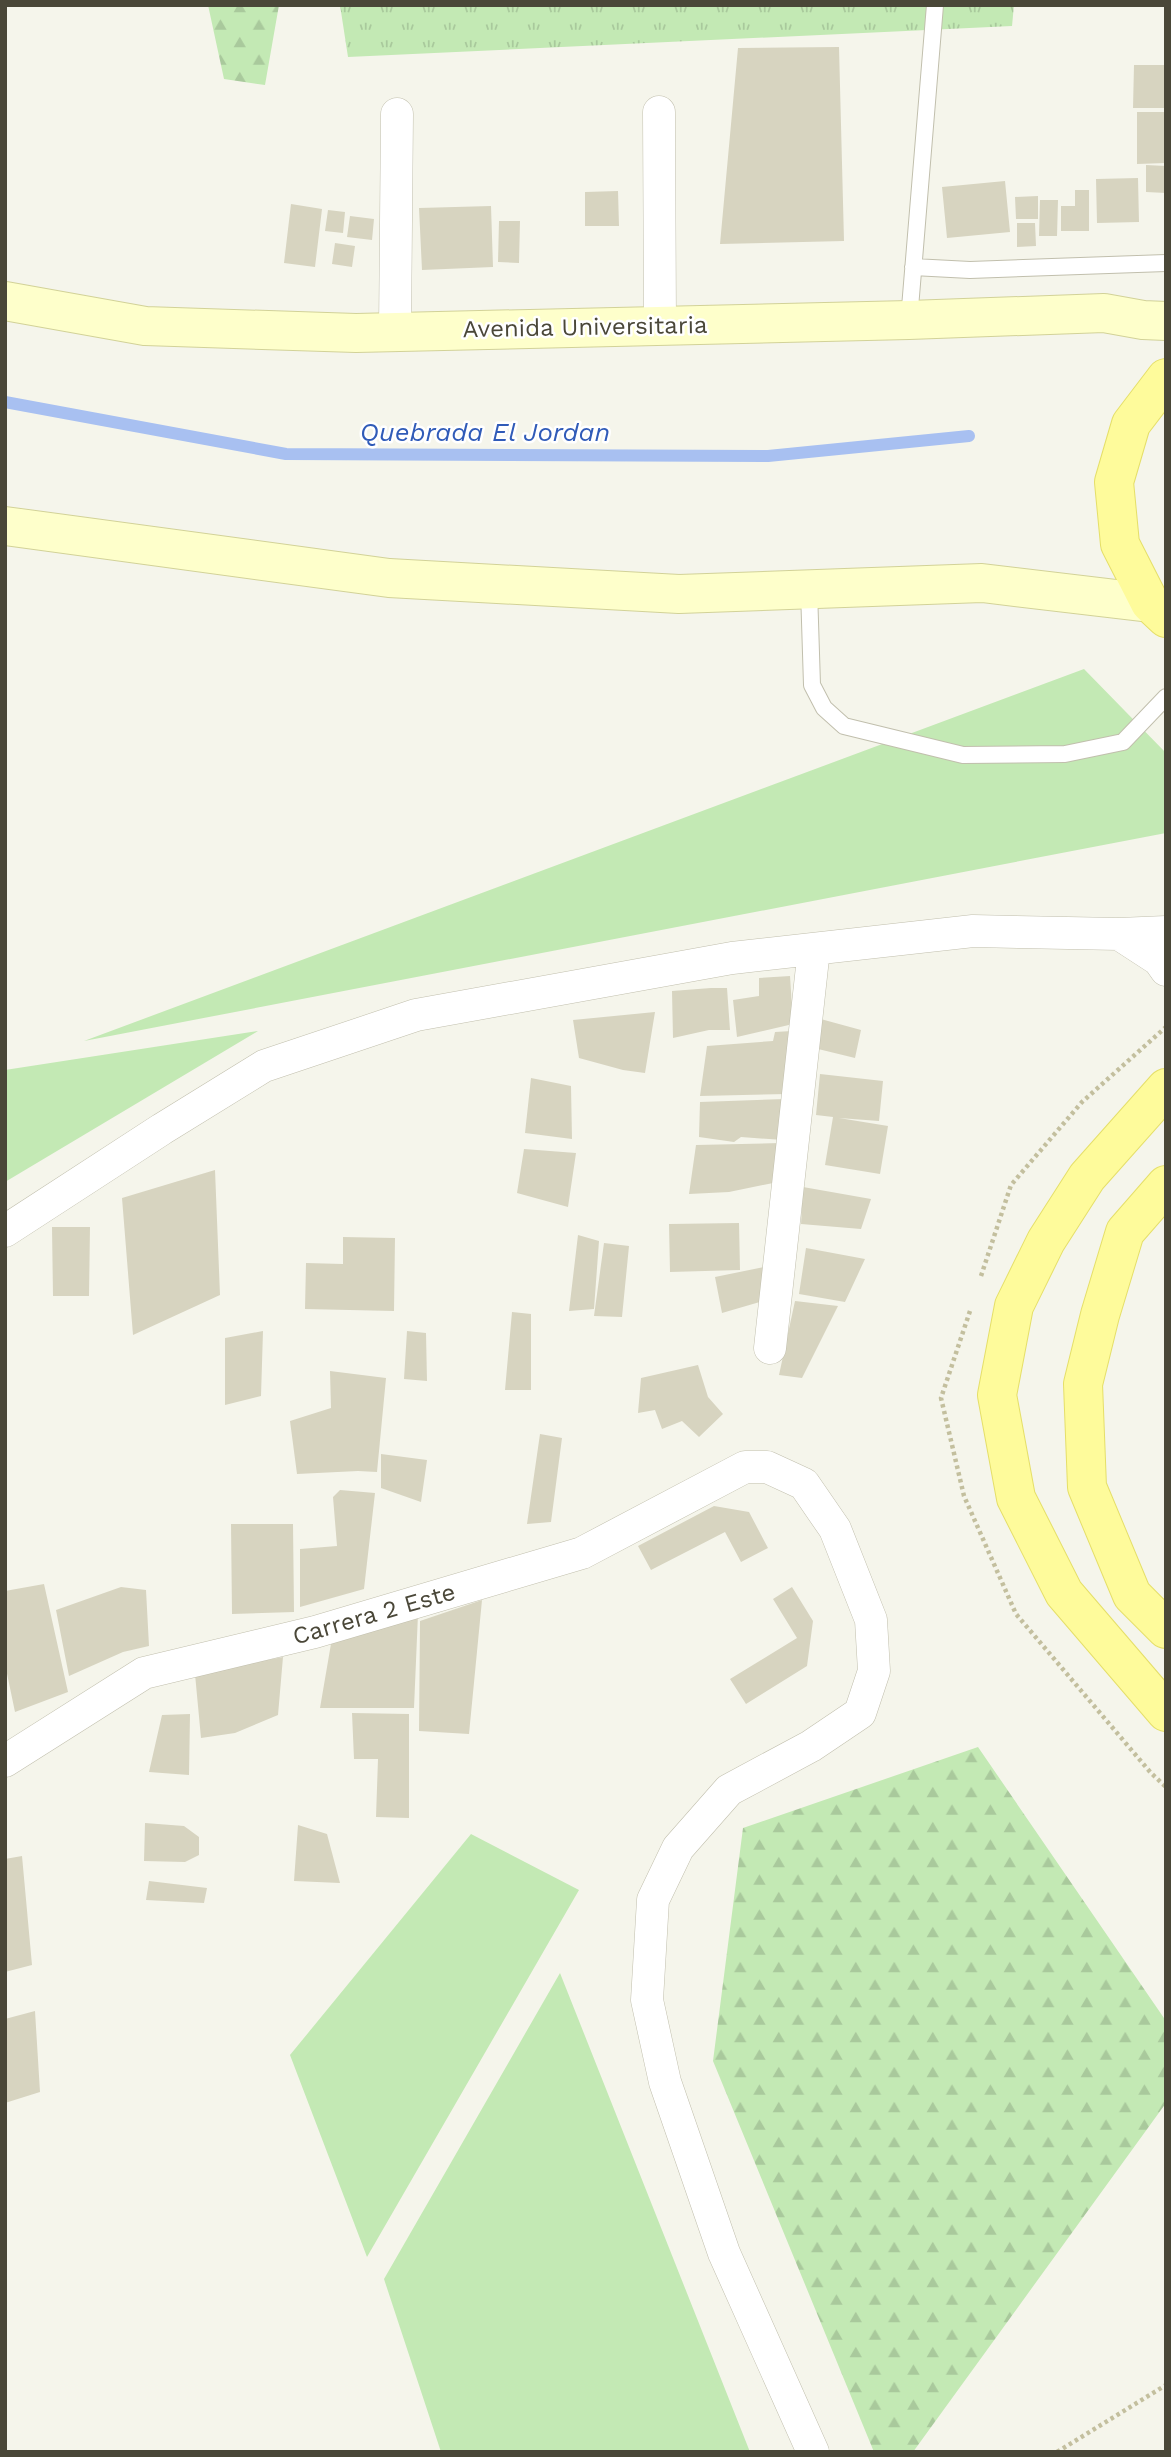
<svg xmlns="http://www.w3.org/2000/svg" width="1171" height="2457" font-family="'Work Sans',sans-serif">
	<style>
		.grass { fill: #c3e9b4 }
		.forest { fill: url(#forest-firs) }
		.park { fill: url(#park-tufts) }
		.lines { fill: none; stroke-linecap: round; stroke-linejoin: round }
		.stream { stroke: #a8c0f1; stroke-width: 12 }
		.building { fill: #d7d4c0 }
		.service-casing { stroke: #c1bfad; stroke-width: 18 }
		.minor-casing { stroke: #c1bfad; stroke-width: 33 }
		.secondary-casing { stroke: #d2d298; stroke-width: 40 }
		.primary-casing { stroke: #e5df69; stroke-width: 40 }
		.path { stroke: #c3bf9e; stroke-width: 4.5; stroke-dasharray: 3.5 3.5; stroke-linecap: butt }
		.service { stroke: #fff; stroke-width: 16 }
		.minor { stroke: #fff; stroke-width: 32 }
		.secondary { stroke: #feffcb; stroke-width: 38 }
		.primary { stroke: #fefb9b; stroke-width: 38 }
		.labels { text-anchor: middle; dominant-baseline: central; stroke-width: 5; stroke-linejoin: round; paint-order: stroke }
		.street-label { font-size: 24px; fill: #4a4738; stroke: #fff }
		.water-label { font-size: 26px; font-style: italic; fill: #305bb8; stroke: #fff }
	</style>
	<defs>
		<pattern id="forest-firs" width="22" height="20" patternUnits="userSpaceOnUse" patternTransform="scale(1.75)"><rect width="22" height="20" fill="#c3e9b4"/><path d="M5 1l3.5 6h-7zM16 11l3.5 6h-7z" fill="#a9c99c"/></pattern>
		<pattern id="park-tufts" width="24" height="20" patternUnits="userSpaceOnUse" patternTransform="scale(1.75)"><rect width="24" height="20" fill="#c3e9b4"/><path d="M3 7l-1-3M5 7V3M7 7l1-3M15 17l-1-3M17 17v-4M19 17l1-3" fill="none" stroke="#a9c99c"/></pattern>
	</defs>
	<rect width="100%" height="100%" fill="#f5f5eb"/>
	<path class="grass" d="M1084 669 1166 753V833L84 1041Z
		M258 1031 5 1182V1070Z
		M471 1834 579 1890 367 2257 290 2055Z
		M560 1973 750 2452H441L384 2279Z"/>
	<path class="forest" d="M208 5H279L265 85 224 79Z
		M978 1747 1166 2021V2103L913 2452H874L713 2061 743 1828Z"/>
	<path class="park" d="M340 5H1014L1012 26 348 57Z"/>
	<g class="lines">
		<path class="stream" d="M5 402 286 454 768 456 969 436"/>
	</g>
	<path class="building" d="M839 47 844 241 720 244 738 48Z
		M1134 65H1166V108H1133Z
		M1137 112H1166V163L1137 164Z
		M1146 165 1166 166V193L1146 192Z
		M1138 178 1139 222 1097 223 1096 179Z
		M1005 181 1010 232 947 238 942 187Z
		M1075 190H1089V231H1061V206H1075Z
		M618 191 619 226H585V192Z
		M1038 196V219H1016L1015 197Z
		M1040 200H1058L1057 236H1039Z
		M291 204 322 209 315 267 284 263Z
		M491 206 493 267 422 270 419 208Z
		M328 210 345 212 343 233 325 231Z
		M350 216 374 219 372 240 347 237Z
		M499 221H520L519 263 498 262Z
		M1017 223H1035L1036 246 1017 247Z
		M335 243 355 246 352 267 332 264Z
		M790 976 793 1024 737 1037 733 1000 759 996V978Z
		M711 988H727L730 1030H709L673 1038 672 991Z
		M655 1012 645 1073 623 1070 579 1058 573 1020Z
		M817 1018 861 1030 855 1058 810 1047Z
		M792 1031 788 1094 700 1096 707 1046 773 1041 775 1032Z
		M820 1074 883 1081 879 1121 839 1118 888 1126 880 1174 825 1165 833 1117 816 1115Z
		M531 1078 571 1086 572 1139 525 1133Z
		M785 1099 783 1140 741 1137 734 1142 699 1137 700 1102Z
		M780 1143 778 1182 729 1192 689 1194 696 1145Z
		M524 1149 576 1153 568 1207 517 1193Z
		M215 1170 220 1295 133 1335 122 1198Z
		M803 1187 871 1199 861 1229 801 1224Z
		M739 1223 740 1270 670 1272 669 1224Z
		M52 1227H90L89 1296H53Z
		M578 1235 599 1241 594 1309 569 1311Z
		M343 1237 395 1238 394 1311 305 1309 306 1263 343 1264Z
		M604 1243 629 1246 622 1317 594 1316Z
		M806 1248 865 1259 845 1302 799 1294Z
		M764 1267 767 1300 722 1313 715 1277Z
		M795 1301 838 1306 802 1378 779 1375Z
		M512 1312 531 1314V1390H505Z
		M263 1331 261 1396 225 1405V1338Z
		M407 1331 426 1333 427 1381 404 1379Z
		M698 1365 708 1397 723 1414 699 1437 682 1421 662 1429 655 1410 638 1413 641 1378Z
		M330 1371 386 1378 377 1472 358 1471 297 1474 290 1421 331 1408Z
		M540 1434 562 1438 551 1522 527 1524Z
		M381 1454 427 1460 421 1502 381 1488Z
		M340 1490 375 1493 364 1589 300 1607V1549L337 1546 333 1497Z
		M714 1506 749 1512 768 1548 741 1562 725 1532 651 1570 638 1546Z
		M231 1524H293L294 1612 232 1614Z
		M44 1584 68 1692 15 1712 5 1664V1591Z
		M121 1587 146 1590 149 1646 123 1652 69 1676 56 1610Z
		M792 1587 813 1621 807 1666 746 1704 730 1679 797 1638 773 1599Z
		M482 1600 469 1734 419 1731 420 1621Z
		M418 1614 414 1708H320L332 1638Z
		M283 1657 278 1715 235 1733 201 1738 195 1674Z
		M352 1713 409 1714V1818L376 1817 378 1759H354Z
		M190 1714 189 1775 149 1772 162 1715Z
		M145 1823 184 1826 199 1837V1855L185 1862 144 1861Z
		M298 1825 327 1834 340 1883 294 1881Z
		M22 1856 32 1965 5 1972V1859Z
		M149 1881 207 1888 204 1903 146 1900Z
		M35 2011 40 2092 5 2103V2019Z"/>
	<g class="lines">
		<defs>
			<path id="service" d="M913 267 970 270 1166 263
				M909 320 935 5
				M809 590 812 685 824 708 844 726 963 755 1065 754 1123 742 1166 697"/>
			<path id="minor" d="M659 112 660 325
				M395 331 397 114
				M1119 934 1159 960 1166 970
				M5 1231 162 1129 264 1066 416 1015 732 958 973 931 1119 934 1166 932
				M770 1348 814 949
				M5 1761 144 1673 315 1632 582 1553 745 1467H767L804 1484 835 1529 871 1620 874 1671 860 1713 811 1746 729 1790 678 1848 653 1900 647 2000 665 2082 724 2253 813 2452"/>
			<path id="secondary" d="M5 301 145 326 356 333 909 320 1104 313 1143 320 1166 321
				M5 526 389 578 679 594 982 583 1150 603"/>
			<path id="primary" d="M1166 378 1131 424 1114 482 1120 544 1150 603 1166 618
				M1166 1088 1087 1177 1046 1241 1014 1306 997 1395 1016 1498 1064 1593 1166 1712
				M1166 1185 1125 1232 1100 1315 1083 1384 1087 1487 1132 1595 1166 1629"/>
		</defs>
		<use href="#service" class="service-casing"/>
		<use href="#minor" class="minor-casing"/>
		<use href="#secondary" class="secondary-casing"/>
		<use href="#primary" class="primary-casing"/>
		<path class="path" d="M981 1276 1011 1185 1082 1102 1166 1027
			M970 1311 941 1398 964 1496 1016 1614 1151 1773 1166 1787
			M1057 2452 1166 2385"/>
		<use href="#service" class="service"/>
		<use href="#minor" class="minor"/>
		<use href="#secondary" class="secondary"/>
		<use href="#primary" class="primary"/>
	</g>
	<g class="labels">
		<g class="street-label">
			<text transform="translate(585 327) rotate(-1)">Avenida Universitaria</text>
			<text transform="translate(374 1614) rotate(-16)">Carrera 2 Este</text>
		</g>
		<g class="water-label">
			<text x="485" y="432">Quebrada El Jordan</text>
		</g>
	</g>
	<rect width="1171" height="2457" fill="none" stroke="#4a4738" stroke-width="14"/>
</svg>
